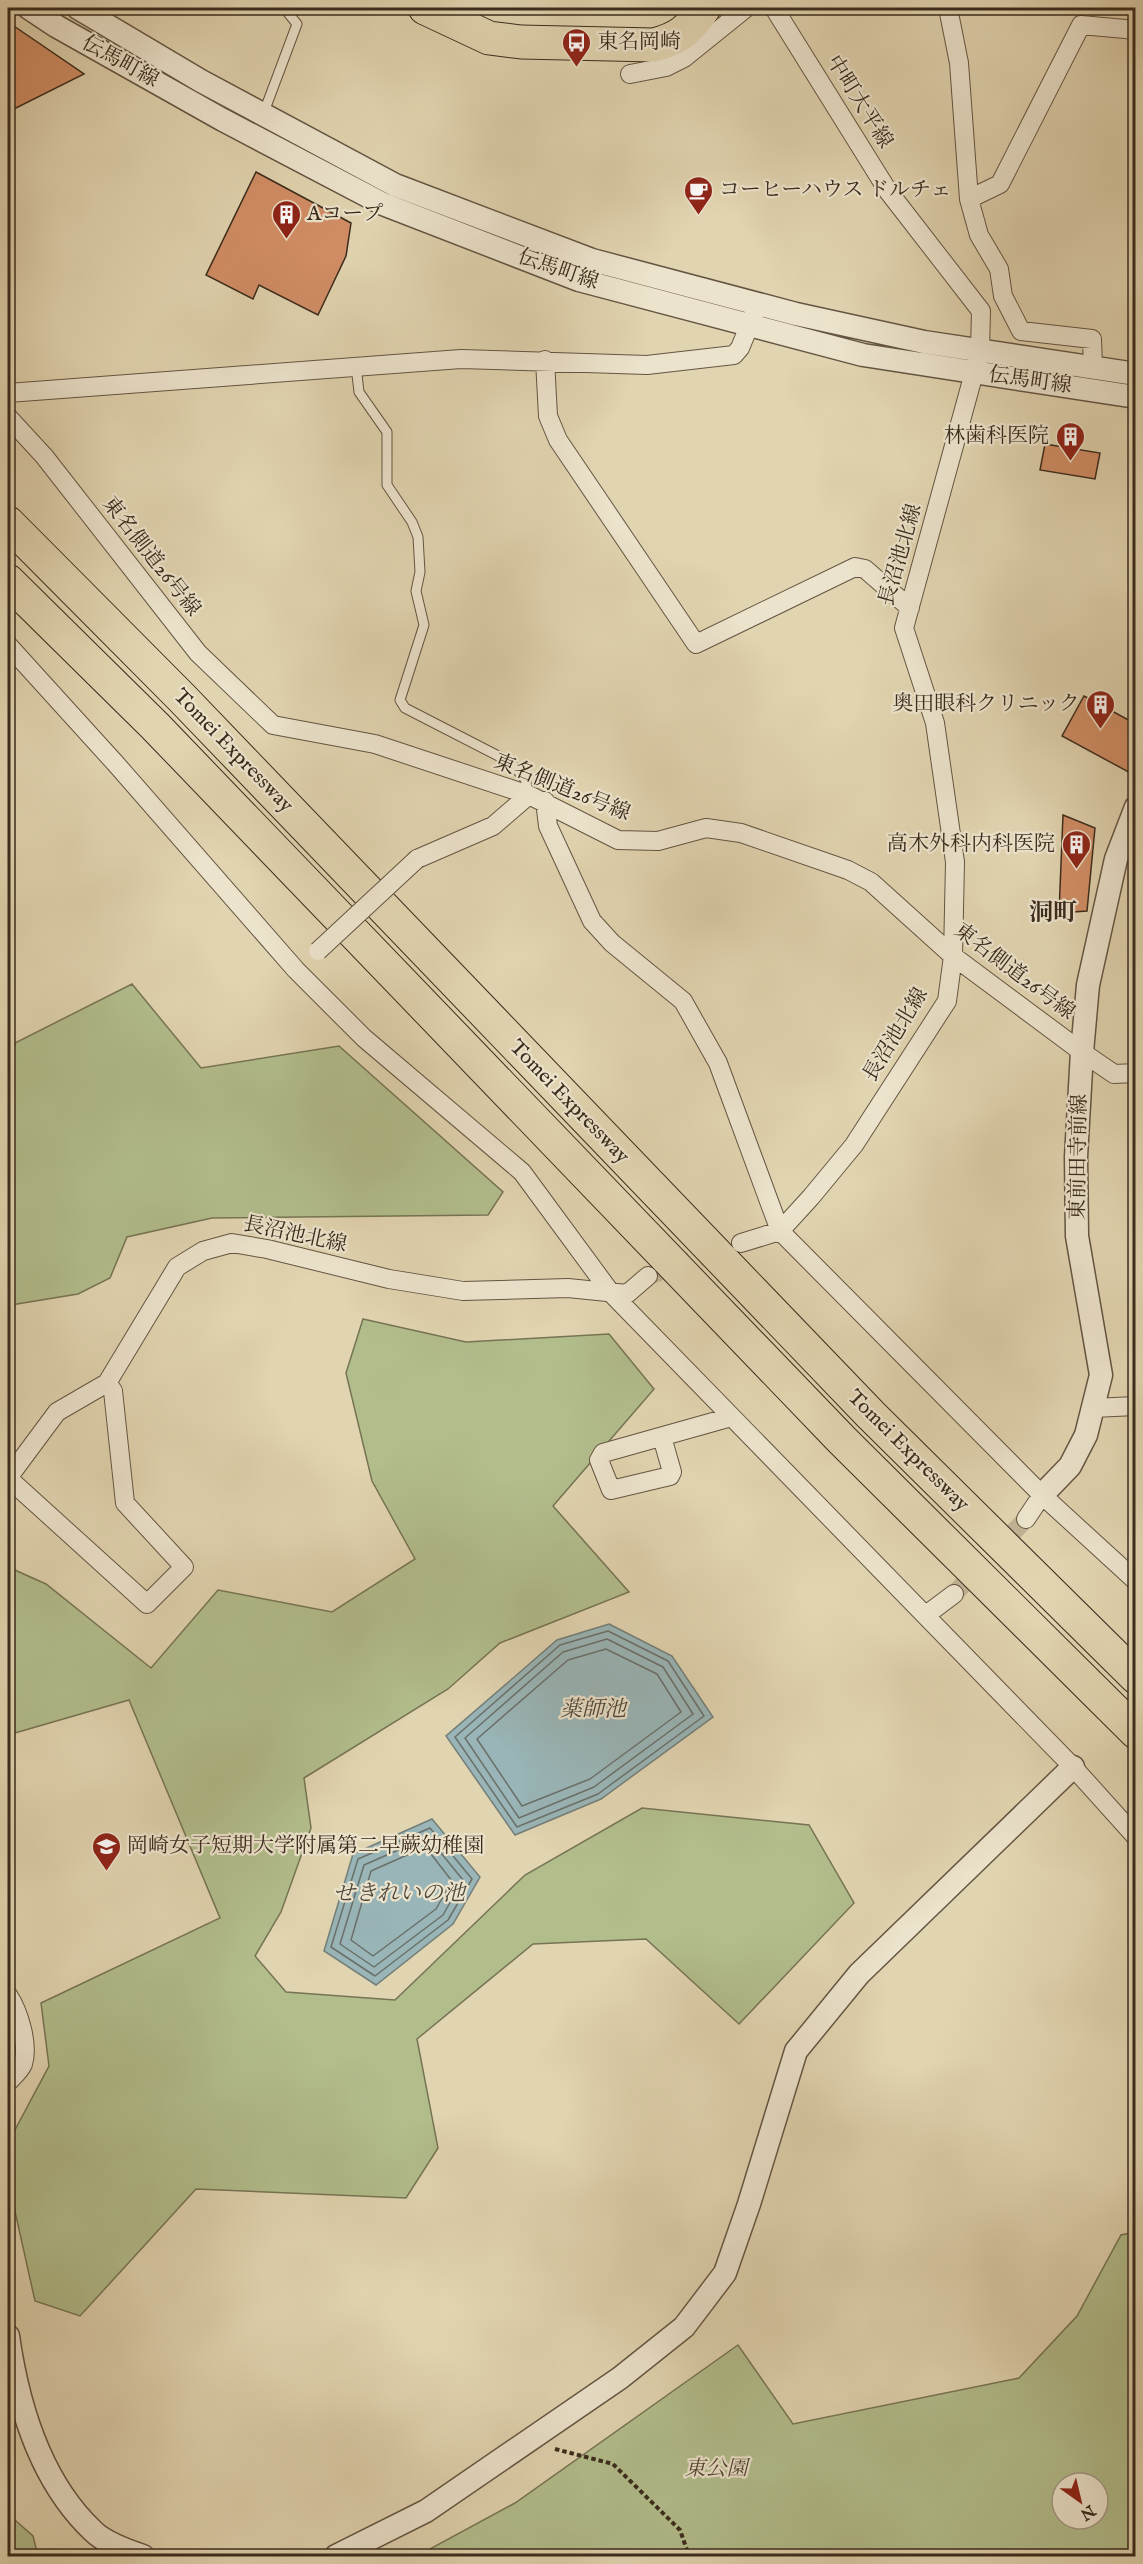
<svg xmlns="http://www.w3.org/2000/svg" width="1143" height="2564" font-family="'IM FELL English','Noto Serif JP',serif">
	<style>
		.green { fill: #b2bd8c; stroke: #767454; stroke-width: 1.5; fill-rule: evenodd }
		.water { fill: #99b5b7; stroke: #737e79; stroke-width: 1.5 }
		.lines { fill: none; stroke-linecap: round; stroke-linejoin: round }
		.shore { stroke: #6a706a; stroke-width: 1.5 }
		.building { fill: #d28e66; stroke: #3a2b1d; stroke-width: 1.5 }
		.minor-tunnel { stroke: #c0b293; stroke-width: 18; stroke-dasharray: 18 9; stroke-linecap: butt }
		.service-casing { stroke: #645542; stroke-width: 11 }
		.minor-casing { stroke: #645542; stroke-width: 20 }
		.tertiary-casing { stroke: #645542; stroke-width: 25 }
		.motorway-casing { stroke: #3a2b1d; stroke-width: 35 }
		.path { stroke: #3a2b1d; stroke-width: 4; stroke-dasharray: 4.5 3; stroke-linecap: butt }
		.service { stroke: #ece3cc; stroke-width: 9 }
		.minor { stroke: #ece3cc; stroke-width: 18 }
		.tertiary { stroke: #ece3cc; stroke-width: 22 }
		.motorway { stroke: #e1d4b0; stroke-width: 33 }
		.minor-bridge-casing { stroke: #645542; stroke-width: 20; stroke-linecap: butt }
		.minor-bridge { stroke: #ece3cc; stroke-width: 18 }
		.labels { text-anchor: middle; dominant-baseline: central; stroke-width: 4.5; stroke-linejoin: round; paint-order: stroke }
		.poi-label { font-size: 21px; fill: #3a2b1d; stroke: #ece3cc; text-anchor: start }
		.street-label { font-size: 21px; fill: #3a2b1d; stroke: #ece3cc }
		.park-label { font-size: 21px; font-style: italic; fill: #524833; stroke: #ece3cc }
		.water-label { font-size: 22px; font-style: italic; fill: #4d473c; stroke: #ece3cc }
		.quarter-label { font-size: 24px; font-weight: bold; fill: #3a2b1d; stroke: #ece3cc }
	</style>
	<rect width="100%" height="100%" fill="#e1d4b0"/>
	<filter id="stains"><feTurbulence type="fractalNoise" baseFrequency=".00333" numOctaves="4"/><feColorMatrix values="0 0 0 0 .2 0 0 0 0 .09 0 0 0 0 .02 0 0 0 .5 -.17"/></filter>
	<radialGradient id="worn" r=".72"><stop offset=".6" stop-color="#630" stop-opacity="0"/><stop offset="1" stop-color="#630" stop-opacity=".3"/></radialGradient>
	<path class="green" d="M132 984 201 1068 339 1046 503 1192 488 1215 212 1218 127 1237 110 1278 78 1294 11 1305 8 1311V1090L15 1043Z
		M363 1319 466 1342 609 1334 654 1389 553 1506 629 1592 500 1643 448 1689 304 1778 311 1828 281 1912 255 1956 286 1992 395 2000 525 1875 642 1808 809 1825 854 1903 739 2024 646 1939 533 1944 417 2039 438 2148 406 2198 196 2189 80 2316 35 2301 8 2180V2143L49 2066 41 2003 220 1918 129 1700 8 1735V1567L46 1584 151 1668 218 1590 332 1612 415 1559 372 1481 346 1373Z
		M1135 2232V2556H417L515 2503 738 2345 793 2424 1019 2378 1077 2316 1121 2235ZM1062 2483H1098V2519H1062Z
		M8 2514 33 2536 38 2556H8Z"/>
	<path class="water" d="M609 1624 672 1656 713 1717 601 1799 515 1835 446 1736 557 1640Z
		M432 1819 480 1877 453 1924 376 1985 324 1951 353 1854Z"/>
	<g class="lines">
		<path class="shore" d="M608 1631 668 1661 704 1716 598 1794 517 1827 455 1737 560 1645Z
			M607 1639 663 1667 693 1714 594 1787 519 1818 465 1738 563 1652Z
			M606 1649 657 1674 681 1712 590 1779 522 1806 477 1739 568 1660Z
			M430 1828 472 1879 448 1920 375 1976 331 1947 358 1859Z
			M428 1837 463 1880 443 1915 374 1967 340 1944 364 1865Z
			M423 1848 427 1849 452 1881 436 1909 373 1956 351 1940 371 1871Z"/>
	</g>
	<path class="building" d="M8 22 84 74 8 112Z
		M256 172 351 223 346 256 318 315 259 285 253 299 206 275Z
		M1045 444 1100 453 1095 479 1040 470Z
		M1084 696 1136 724V776L1062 736Z
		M1063 815 1095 828 1087 911 1059 913Z"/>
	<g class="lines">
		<path class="minor-tunnel" d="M648 1276 720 1250
			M954 1594 1026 1519"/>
		<defs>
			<path id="service" d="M264 112 297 24 284 8
				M356 366 359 392 387 432V485L412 522 418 537 420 572 416 591 424 625 400 700 405 708 510 762 525 779 529 795"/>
			<path id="minor" d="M948 8 959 63 969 199 979 235 999 269 1003 296 1021 331 1092 339 1093 367
				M630 74 666 67 684 58 746 8
				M969 199 1000 184 1081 25 1136 30
				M545 360 548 416 558 440 696 644 855 567 865 569 910 608
				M8 393 461 359 647 365 734 355 740 348 754 314
				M8 417 44 456 198 653 273 725 375 744 529 795 618 840 658 841 706 828 741 833 848 870 871 882 953 956 1082 1052 1114 1074 1136 1073
				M8 645 116 764 296 970 364 1038 522 1172 611 1293 1073 1767 1136 1837
				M545 801 548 826 592 921 612 943 683 1001 718 1063 780 1231 1042 1495 1136 1581
				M417 859 493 826 529 795
				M741 1243 780 1231 811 1197 854 1145 947 1001 953 956 955 862 935 723 904 628 980 351 981 311 888 191 774 8
				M1093 1408 1136 1406
				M662 1437 672 1472 670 1476 611 1490 599 1460 603 1453 731 1417
				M8 1478 57 1412 107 1383 177 1267 203 1251 232 1243 267 1249 389 1279 463 1291 568 1288 627 1294 648 1276
				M8 1478 147 1604 184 1567 125 1503 113 1391 107 1383
				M1026 1519 1042 1495
				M926 1615 954 1594
				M8 1995C19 2012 29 2044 23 2064 20 2071 13 2077 8 2082"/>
			<path id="tertiary" d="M29 8 56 26 223 120 383 204 579 280 863 355 1136 397
				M78 8 201 81 395 185 592 260 796 314 924 342 1136 374
				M1042 1495 1070 1466 1086 1435 1101 1375 1077 1236 1076 1157 1082 1052 1088 985 1116 859 1136 807
				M8 2336C18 2406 40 2481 93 2531 105 2543 128 2551 143 2556
				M336 2556 426 2511 620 2378 684 2327 725 2273 749 2204 796 2051 859 1974 1073 1767"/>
			<path id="motorway" d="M425 8 489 38 521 42 654 45C680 38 689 30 704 8
				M8 523 182 698 871 1415 1136 1677
				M8 581 155 726 842 1440 1136 1732"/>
		</defs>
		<use href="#service" class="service-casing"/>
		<use href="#minor" class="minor-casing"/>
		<use href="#tertiary" class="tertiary-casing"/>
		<use href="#motorway" class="motorway-casing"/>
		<path class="path" d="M555 2449 613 2464 680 2530 689 2556"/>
		<use href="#service" class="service"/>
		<use href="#minor" class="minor"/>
		<use href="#tertiary" class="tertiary"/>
		<use href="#motorway" class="motorway"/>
		<defs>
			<path id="minor-bridge" d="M318 951 417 859"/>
		</defs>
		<use href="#minor-bridge" class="minor-bridge-casing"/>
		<use href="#minor-bridge" class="minor-bridge"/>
	</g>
	<defs>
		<symbol id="bus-pin" viewBox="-11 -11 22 30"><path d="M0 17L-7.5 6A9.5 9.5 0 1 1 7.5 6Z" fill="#8f2418" stroke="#ece3cc"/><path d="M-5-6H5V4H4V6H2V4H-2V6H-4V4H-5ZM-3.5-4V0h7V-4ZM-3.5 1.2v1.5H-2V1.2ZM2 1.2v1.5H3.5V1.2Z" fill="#fff"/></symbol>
		<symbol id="cafe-pin" viewBox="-11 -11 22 30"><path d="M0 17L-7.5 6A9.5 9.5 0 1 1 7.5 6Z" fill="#8f2418" stroke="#ece3cc"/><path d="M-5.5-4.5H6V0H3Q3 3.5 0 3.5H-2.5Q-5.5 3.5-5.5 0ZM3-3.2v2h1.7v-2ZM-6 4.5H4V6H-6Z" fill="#fff"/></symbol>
		<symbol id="building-pin" viewBox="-11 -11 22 30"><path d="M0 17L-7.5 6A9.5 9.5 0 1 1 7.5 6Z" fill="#8f2418" stroke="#ece3cc"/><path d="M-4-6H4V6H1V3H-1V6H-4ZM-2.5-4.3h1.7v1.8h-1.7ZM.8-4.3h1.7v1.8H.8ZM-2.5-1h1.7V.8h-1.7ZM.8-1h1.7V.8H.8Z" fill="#fff"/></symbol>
		<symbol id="school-pin" viewBox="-11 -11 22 30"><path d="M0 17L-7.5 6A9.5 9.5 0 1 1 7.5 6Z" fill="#8f2418" stroke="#ece3cc"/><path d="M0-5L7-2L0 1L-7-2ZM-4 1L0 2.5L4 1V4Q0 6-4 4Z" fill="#fff"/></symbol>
	</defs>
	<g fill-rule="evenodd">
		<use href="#bus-pin" x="560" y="26" width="33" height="45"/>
		<use href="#cafe-pin" x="682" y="174" width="33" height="45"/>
		<use href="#building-pin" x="270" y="198" width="33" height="45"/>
		<use href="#building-pin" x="1054" y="420" width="33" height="45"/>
		<use href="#building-pin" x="1084" y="688" width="33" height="45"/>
		<use href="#building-pin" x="1060" y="828" width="33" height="45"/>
		<use href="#school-pin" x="90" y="1830" width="33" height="45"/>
	</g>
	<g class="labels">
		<g class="poi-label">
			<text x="597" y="42">東名岡崎</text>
			<text x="719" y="190">コーヒーハウス ドルチェ</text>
			<text x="307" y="214">Aコープ</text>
			<text x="1049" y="436" text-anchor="end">林歯科医院</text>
			<text x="1080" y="704" text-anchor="end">奥田眼科クリニック</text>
			<text x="1055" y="844" text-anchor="end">高木外科内科医院</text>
			<text x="127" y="1846">岡崎女子短期大学附属第二早蕨幼稚園</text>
		</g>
		<g class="street-label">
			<text transform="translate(120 62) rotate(29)">伝馬町線</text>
			<text transform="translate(859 102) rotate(58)">中町大平線</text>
			<text transform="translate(558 270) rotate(19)">伝馬町線</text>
			<text transform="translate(1030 381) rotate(8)">伝馬町線</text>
			<text transform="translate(901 555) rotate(-74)">長沼池北線</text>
			<text transform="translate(151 557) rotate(52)">東名側道26号線</text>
			<text transform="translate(233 751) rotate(46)">Tomei Expressway</text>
			<text transform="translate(562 788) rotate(22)">東名側道26号線</text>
			<text transform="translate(1014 972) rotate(37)">東名側道26号線</text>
			<text transform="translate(896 1035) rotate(-59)">長沼池北線</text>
			<text transform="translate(569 1102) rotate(46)">Tomei Expressway</text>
			<text transform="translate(1079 1157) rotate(-89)">東前田寺前線</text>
			<text transform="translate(295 1235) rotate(12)">長沼池北線</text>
			<text transform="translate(908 1451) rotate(45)">Tomei Expressway</text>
		</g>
		<g class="park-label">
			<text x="716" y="2469">東公園</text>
		</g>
		<g class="water-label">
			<text x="593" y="1710">薬師池</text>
			<text x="399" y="1894">せきれいの池</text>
		</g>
		<g class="quarter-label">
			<text x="1053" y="913">洞町</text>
		</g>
	</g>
	<rect width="1143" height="2564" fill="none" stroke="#e1d4b0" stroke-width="30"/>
	<rect x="9" y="9" width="1125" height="2546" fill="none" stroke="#3a2b1d" stroke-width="3"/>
	<rect x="15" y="15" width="1113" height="2534" fill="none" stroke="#3a2b1d" stroke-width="1.5"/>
	<g transform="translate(1080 2501) rotate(146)"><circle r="28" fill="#ece3cc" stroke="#a59986" stroke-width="1.5"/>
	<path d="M0-4.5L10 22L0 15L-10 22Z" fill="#8f2418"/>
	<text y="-9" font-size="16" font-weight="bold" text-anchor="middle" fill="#3a2b1d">N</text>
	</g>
	<rect width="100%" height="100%" filter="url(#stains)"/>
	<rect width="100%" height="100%" fill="url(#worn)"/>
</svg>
